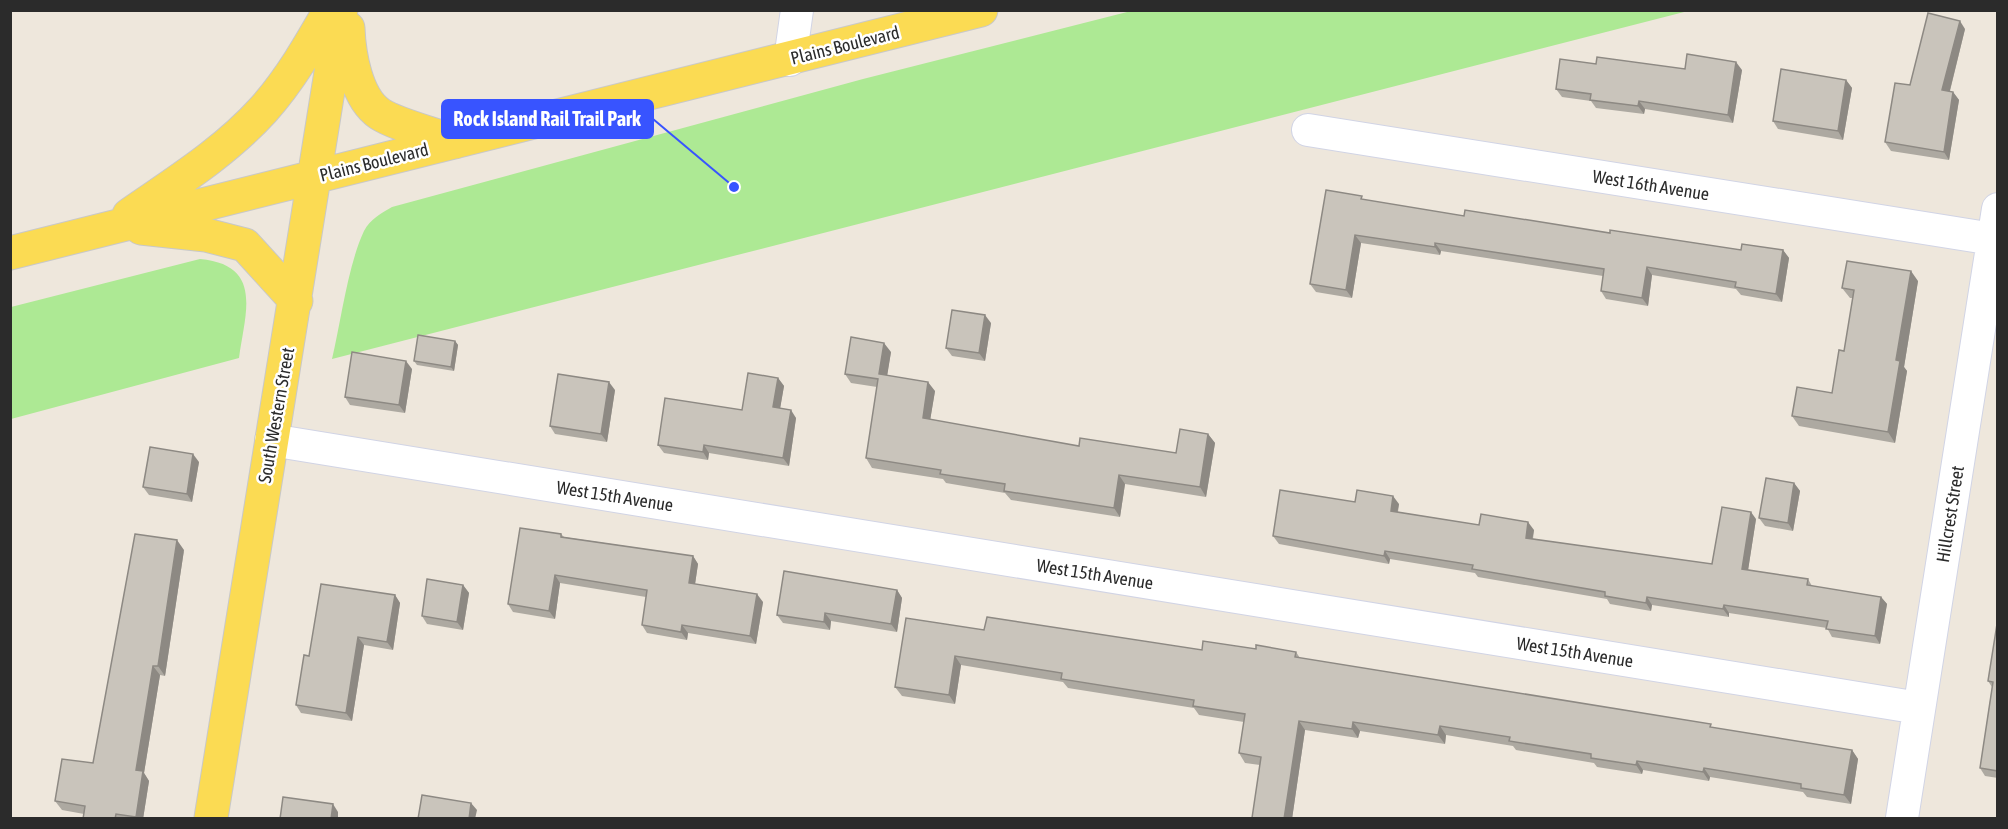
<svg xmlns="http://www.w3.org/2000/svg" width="2008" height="829" font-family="'Asap Condensed',sans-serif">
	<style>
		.green { fill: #ade994 }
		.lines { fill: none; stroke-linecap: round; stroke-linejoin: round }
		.minor-casing { stroke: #d1d4e5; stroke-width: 34 }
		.major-casing { stroke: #c8c8c8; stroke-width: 35 }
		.minor { stroke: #fff; stroke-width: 32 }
		.major { stroke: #fbdb53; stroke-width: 33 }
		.wall { fill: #ada9a1 }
		.shaded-wall { fill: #8d8983 }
		.building { fill: #c9c4bb; stroke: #8d8983; stroke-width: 1.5 }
		.labels { text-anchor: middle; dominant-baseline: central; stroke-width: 5; stroke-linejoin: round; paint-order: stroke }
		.street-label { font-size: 18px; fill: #2b2b2b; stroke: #fff }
		.leader { fill: none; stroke: #3854ff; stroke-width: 2 }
		.callout-dot { fill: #3854ff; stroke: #fff; stroke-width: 2 }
		.callout { fill: #3854ff; stroke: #3854ff; stroke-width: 2 }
		.callout-label { font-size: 20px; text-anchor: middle; font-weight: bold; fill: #fff }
	</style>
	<rect width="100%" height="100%" fill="#eee7dc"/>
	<path class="green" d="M1131 11H1688L332 359C341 321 348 265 364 231 370 219 382 213 392 207L863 79Z
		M200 259C264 265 245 313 239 358L11 419V307Z"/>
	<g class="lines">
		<defs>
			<path id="minor" d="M790 60 797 10
				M1308 130 1993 239
				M271 440 1919 708
				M1902 818 1998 209"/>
			<path id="major" d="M348 28C349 54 356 98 380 114 397 125 435 134 455 142
				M129 215C175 183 225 152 263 110 290 80 310 45 330 10
				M141 228 206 235 245 245 296 301
				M10 253 981 10
				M211 818 341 10"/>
		</defs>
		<use href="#minor" class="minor-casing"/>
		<use href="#major" class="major-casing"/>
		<use href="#minor" class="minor"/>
		<use href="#major" class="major"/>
	</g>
	<path class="wall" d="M1965 29 1950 91 1953 92 1959 100 1949 160 1891 151 1885 142 1910 85Z
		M1596 64 1685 69 1742 70 1733 123 1645 109 1644 114 1596 108 1591 101 1562 97 1556 89Z
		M1846 80 1852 88 1843 140 1778 129 1773 121Z
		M1365 200 1464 216 1741 250H1783L1789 258 1782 302 1741 295 1736 289 1652 275 1648 306 1606 299 1601 291 1603 276 1441 251 1440 255 1361 243 1352 298 1316 292 1310 284Z
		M1918 281 1904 367 1907 371 1895 443 1799 426 1792 416 1832 393 1844 351 1853 298H1850L1842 288Z
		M991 323 985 361 952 356 946 348Z
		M455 341 458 345 454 371 417 365 414 361Z
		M891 352 887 375 935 391 930 420 1079 446 1176 453 1208 434 1215 443 1206 497 1125 484 1120 517 1011 500 1005 493 946 483 943 479 872 468 866 458 877 387 851 383 845 374Z
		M412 369 405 413 350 405 345 397Z
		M778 378 784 386 780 408 796 418 789 466 709 453 708 460 664 453 658 445 742 410Z
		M615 390 607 442 555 434 550 426Z
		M199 462 192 502 149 495 143 487Z
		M1794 483 1800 491 1793 531 1765 526 1759 518Z
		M1355 502 1399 504 1398 512 1479 525 1534 530 1533 539 1712 564 1756 519 1748 570 1808 579 1812 586 1881 597 1887 604 1880 644 1832 637 1827 628 1729 613V617L1652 605 1651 611 1610 604 1607 599 1478 577 1475 573 1390 559 1389 564 1279 544 1273 536Z
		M561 534 564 537 693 556 698 564 695 584 763 602 756 644 688 633 687 640 647 633 642 625 646 597 560 583 555 619 513 612 508 604Z
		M184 550 165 676 160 675 144 773 149 781 143 819H83L84 814 62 810 55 801 93 763Z
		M463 585 469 593 463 630 427 624 422 616Z
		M897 590 902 598 897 632 831 621 830 630 783 623 777 615Z
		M395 595 400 603 393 650 364 645 352 721 301 713 296 705Z
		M1998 624V778L1985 776 1980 768 1992 687 1988 681Z
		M984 630 1202 650 1256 649 1296 652 1300 658 1713 728 1852 750 1858 759 1851 804 1807 797 1803 792 1710 777 1709 781 1643 770 1642 774 1597 767 1594 763 1516 750 1513 746 1446 735 1445 744 1360 731 1358 738 1305 730 1292 819H1253L1260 765 1245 763 1239 753 1244 722 1199 715 1194 708 1068 688 1063 682 961 665 955 704 902 696 895 687Z"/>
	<path class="shaded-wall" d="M1960 21 1965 29 1948 98 1942 90Z
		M1736 62 1742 70 1733 123 1728 115Z
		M1846 80 1852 88 1843 140 1838 131Z
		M1953 92 1959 100 1949 160 1944 152Z
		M1639 101 1645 109 1644 114 1638 106Z
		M1355 235 1361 243 1352 298 1346 290Z
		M1435 243 1441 251 1440 255 1435 247Z
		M1783 250 1789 258 1782 302 1776 294Z
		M1647 267 1652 275 1648 306 1642 298Z
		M1911 271 1918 281 1904 367 1907 371 1895 443 1888 432 1896 360Z
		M985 315 991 323 985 361 979 353Z
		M455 341 458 345 454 371 451 367Z
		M884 343 891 352 886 383 879 374Z
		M406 361 412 369 405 413 399 405Z
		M778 378 784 386 779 415 773 407Z
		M609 382 615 390 607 442 601 434Z
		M928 382 935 391 929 427 923 418Z
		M791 410 796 418 789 466 783 458Z
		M1208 434 1215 443 1206 497 1200 487Z
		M704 445 709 453 708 460 703 452Z
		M193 454 199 462 192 502 187 494Z
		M1119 475 1125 484 1120 517 1114 508Z
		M1794 483 1800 491 1793 531 1788 523Z
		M1393 496 1399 504 1396 519 1391 511Z
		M1751 512 1756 519 1747 577 1742 569Z
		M1528 522 1534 530 1531 546 1526 538Z
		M177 540 184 550 165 676 158 666Z
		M1385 551 1390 559 1389 564 1384 556Z
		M693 556 698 564 694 591 689 583Z
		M555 575 560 583 555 619 549 611Z
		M463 585 469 593 463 630 457 622Z
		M897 590 902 598 897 632 891 624Z
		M757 594 763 602 756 644 750 636Z
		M395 595 400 603 393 650 387 642Z
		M1647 597 1652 605 1651 611 1646 603Z
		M1881 597 1887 604 1880 644 1875 636Z
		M1724 605 1729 613V617L1723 609Z
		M825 613 831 621 830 630 824 622Z
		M682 625 688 633 687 640 681 632Z
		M358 637 364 645 352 721 346 713Z
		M955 656 961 665 955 704 949 695Z
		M153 666 160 675 144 773 149 781 143 819H137L136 817V770Z
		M1299 721 1305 730 1292 819H1284Z
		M1353 722 1360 731 1358 738 1352 729Z
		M1440 726 1446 735 1445 744 1438 735Z
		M1852 750 1858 759 1851 804 1844 795Z
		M1637 761 1643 770 1642 774 1636 765Z
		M1704 768 1710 777 1709 781 1703 772Z
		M471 803 477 810 475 819H469Z
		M333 804 338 812V819H331Z"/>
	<path class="building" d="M1928 13 1960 21 1942 90 1953 92 1944 152 1885 142 1895 83 1910 85Z
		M1687 54 1736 62 1728 115 1639 101 1638 106 1590 100 1591 94 1556 89 1560 59 1596 64 1597 57 1685 69Z
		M1781 69 1846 80 1838 131 1773 121Z
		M1326 190 1362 196 1361 199 1464 216 1465 210 1610 233V230L1741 250 1742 244 1783 250 1776 294 1735 287 1736 282 1647 267 1642 298 1601 291 1604 269 1435 243V247L1355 235 1346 290 1310 284Z
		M1847 261 1911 271 1896 360 1900 361 1888 432 1792 416 1797 387 1832 393 1839 350 1844 351 1854 290 1842 288Z
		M952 310 985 315 979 353 946 348Z
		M418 335 455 341 451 367 414 361Z
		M851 337 884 343 879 374 928 382 923 418 1079 446 1080 438 1176 453 1180 429 1208 434 1200 487 1119 475 1114 508 1004 491 1005 484 940 474 941 470 866 458 878 379 845 374Z
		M352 352 406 361 399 405 345 397Z
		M748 373 778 378 773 407 791 410 783 458 704 445 703 452 658 445 665 398 742 410Z
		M558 374 609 382 601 434 550 426Z
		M150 447 193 454 187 494 143 487Z
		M1766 478 1794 483 1788 523 1759 518Z
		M1280 490 1355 502 1357 490 1393 496 1391 511 1479 525 1481 514 1528 522 1526 538 1712 564 1722 507 1751 512 1742 569 1808 579 1807 585 1881 597 1875 636 1826 629 1828 621 1724 605 1723 609 1647 597 1646 603 1605 596V592L1472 569 1473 565 1385 551 1384 556 1273 536Z
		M520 528 561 534V537L693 556 689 583 757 594 750 636 682 625 681 632 642 625 647 590 555 575 549 611 508 604Z
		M135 534 177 540 158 666H153L136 770 143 771 136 817 116 814 115 819H83L85 806 55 801 62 759 93 763Z
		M784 571 897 590 891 624 825 613 824 622 777 615Z
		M427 579 463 585 457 622 422 616Z
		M321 584 395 595 387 642 358 637 346 713 296 705 304 655 309 656Z
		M987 617 1202 650 1203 641 1256 649V645L1296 652 1295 657 1711 724 1710 727 1852 750 1844 795 1801 788V784L1704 768 1703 772 1637 761 1636 765 1591 758V754L1509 741 1510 737 1440 726 1438 735 1353 722 1352 729 1299 721 1284 819 1252 818 1261 757 1239 753 1245 714 1193 706 1194 700 1061 679 1062 673 955 656 949 695 895 687 906 618 984 630Z
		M1997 624H1998V771L1980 768 1993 682 1988 681Z
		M422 795 471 803 469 819H418Z
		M283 797 333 804 331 819H280Z"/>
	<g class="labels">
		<g class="street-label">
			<text transform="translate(845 45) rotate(-14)">Plains Boulevard</text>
			<text transform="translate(374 162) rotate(-14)">Plains Boulevard</text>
			<text transform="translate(1651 185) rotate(9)">West 16th Avenue</text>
			<text transform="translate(276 415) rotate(-80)">South Western Street</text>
			<text transform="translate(615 496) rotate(9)">West 15th Avenue</text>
			<text transform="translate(1950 514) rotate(-81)">Hillcrest Street</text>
			<text transform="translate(1095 574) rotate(9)">West 15th Avenue</text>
			<text transform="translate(1575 652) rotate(9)">West 15th Avenue</text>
		</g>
	</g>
	<path class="leader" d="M734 187L653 119"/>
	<circle class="callout-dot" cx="734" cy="187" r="6"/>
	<rect class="callout" x="442" y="100" width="211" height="38" rx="6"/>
	<g class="callout-label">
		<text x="547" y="126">Rock Island Rail Trail Park</text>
	</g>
	<rect width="2008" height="829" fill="none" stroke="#2b2b2b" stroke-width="24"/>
</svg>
